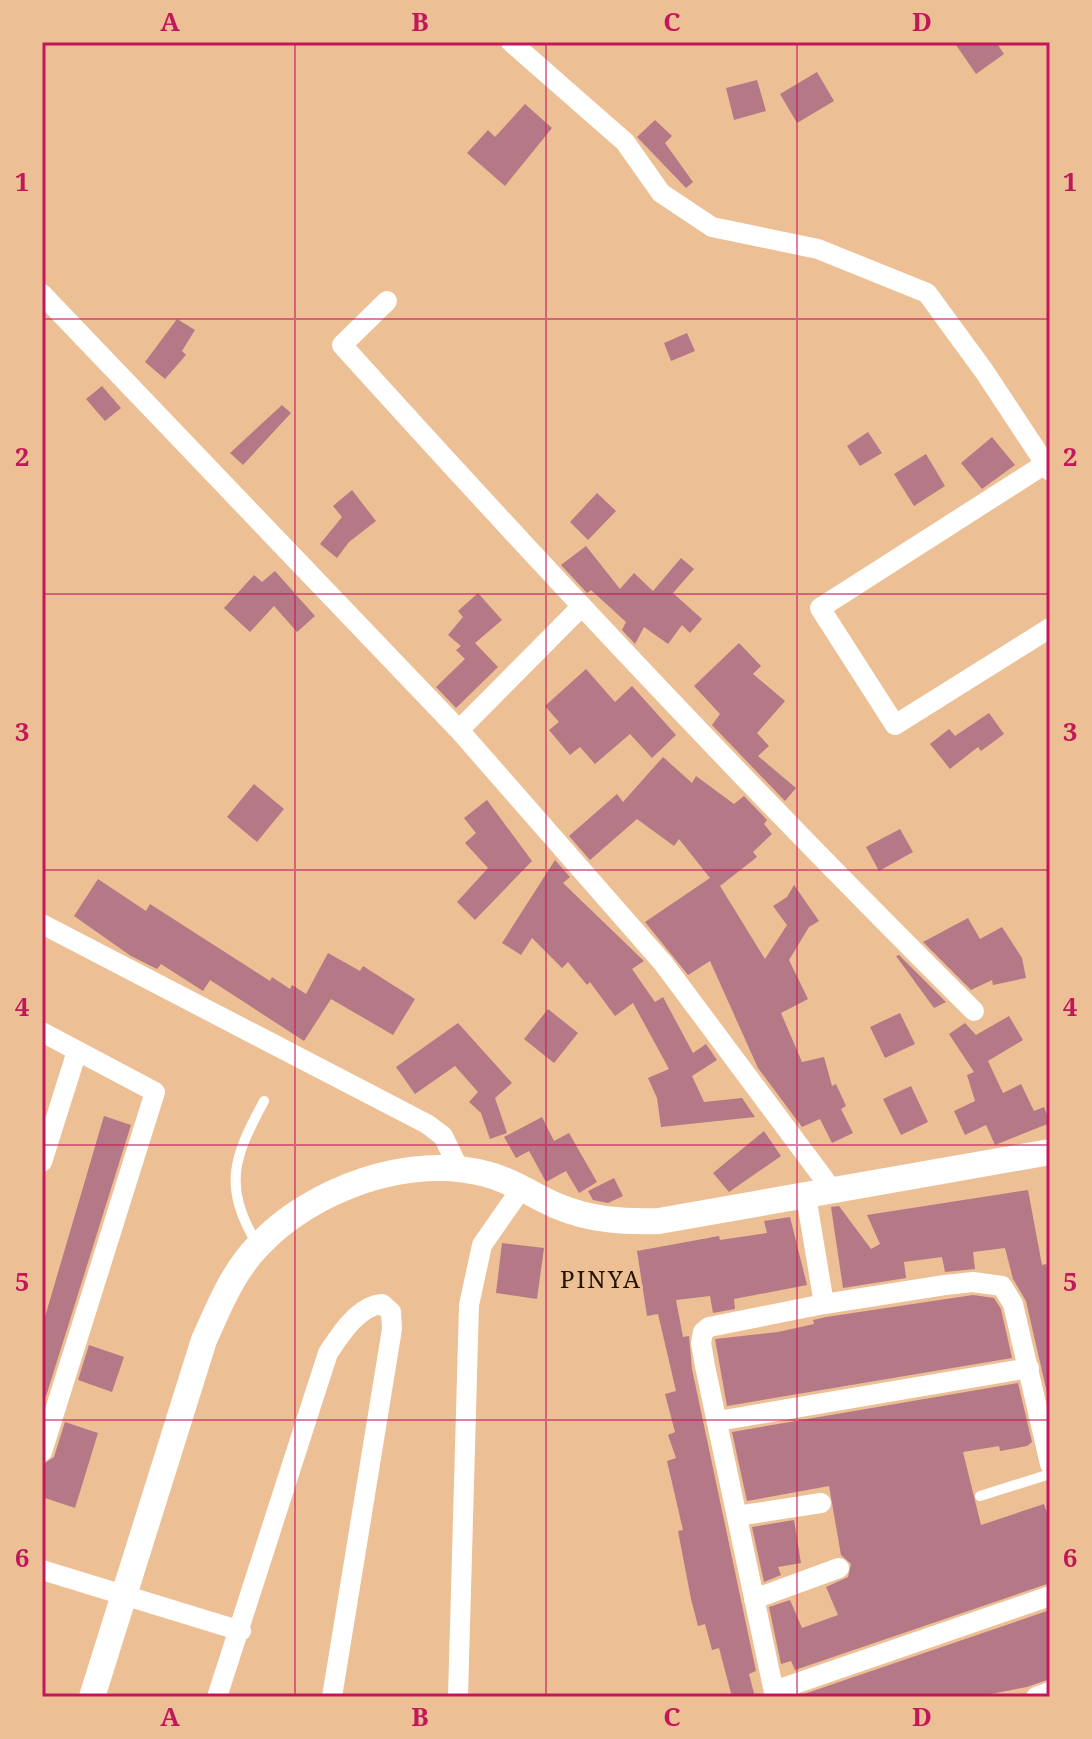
<svg xmlns="http://www.w3.org/2000/svg" width="1092" height="1739" font-family="'Noto Serif',serif">
	<style>
		.building { fill: #b57886 }
		.lines { fill: none; stroke-linecap: round; stroke-linejoin: round }
		.service { stroke: #fff; stroke-width: 10 }
		.minor { stroke: #fff; stroke-width: 20 }
		.tertiary { stroke: #fff; stroke-width: 26 }
		.grid { fill: none; stroke: #c2185b; stroke-width: 2; stroke-opacity: 0.55 }
		.labels { text-anchor: middle; dominant-baseline: central; stroke-width: 6; stroke-linejoin: round; paint-order: stroke }
		.neighbourhood-label { font-size: 24px; letter-spacing: 2px; fill: #251404; stroke: #edbf94 }
		.neatline { fill: none; stroke: #c2185b; stroke-width: 3 }
		.grid-label { font-size: 26px; text-anchor: middle; font-weight: bold; fill: #c2185b }
	</style>
	<rect width="100%" height="100%" fill="#edbf94"/>
	<path class="building" d="M954 42H996L1004 54 976 74Z
		M817 72 834 101 797 123 780 94Z
		M757 80 766 111 734 120 726 88Z
		M525 104 552 128 505 186 467 153 488 130 495 137Z
		M655 120 672 136 665 143 693 182 686 188 637 137Z
		M177 319 195 330 182 351 186 355 165 379 145 362Z
		M687 333 695 351 671 361 664 343Z
		M102 386 121 408 105 421 86 399Z
		M282 405 291 413 243 465 230 453Z
		M868 432 882 453 860 466 847 446Z
		M992 437 1015 465 982 489 961 463Z
		M926 454 945 486 914 506 894 474Z
		M352 490 376 521 349 542 337 558 320 544 342 517 333 506Z
		M597 493 616 511 588 540 570 522Z
		M586 546 620 589 634 573 653 591 681 558 694 569 673 593 702 619 690 633 682 625 668 644 644 627 635 644 622 630 626 622 591 590 587 593 561 565Z
		M275 571 315 616 297 632 274 606 250 632 224 608 254 575 262 582Z
		M478 593 502 620 475 643 498 667 456 708 436 687 465 659 456 650 461 646 448 635 463 617 458 611Z
		M739 643 761 666 753 674 785 701 757 733 769 746 758 756 796 788 785 801 712 725 720 714 694 686Z
		M586 669 615 702 632 686 676 735 652 758 630 734 595 764 580 747 570 755 549 730 559 722 545 706Z
		M989 713 1004 734 981 751 978 747 950 769 930 744 949 729 955 736Z
		M663 757 692 783 696 776 734 804 744 796 767 820 764 824 772 834 753 852 757 857 720 886 765 959 787 925 773 906 787 897 794 885 819 921 809 927 789 960 808 999 781 1013 802 1062 824 1057 832 1086 836 1084 846 1106 841 1109 853 1133 832 1143 820 1119 802 1127 758 1068 710 961 688 975 645 922 710 878 679 839 674 846 637 819 590 860 569 836 617 794 623 802Z
		M254 784 284 809 257 842 227 817Z
		M487 800 532 861 475 920 457 902 488 868 465 843 476 833 464 818Z
		M900 829 913 852 879 871 866 847Z
		M555 860 570 877 563 883 644 961 632 969 655 1002 663 997 693 1053 706 1044 717 1060 692 1076 704 1102 742 1098 755 1117 661 1127 657 1098 648 1078 669 1069 633 1003 615 1016 590 982 587 985 568 962 562 968 532 938 521 955 502 943Z
		M98 879 146 911 150 904 270 981 272 977 290 989 292 985 306 994 328 953 360 971 363 966 415 999 393 1035 331 999 304 1041 210 980 203 991 161 964 157 969 131 956 74 916Z
		M968 918 980 939 1002 927 1022 958 1026 978 993 985 992 980 971 990 923 942Z
		M899 955 946 1002 934 1008 896 956Z
		M548 1009 578 1033 554 1063 524 1039Z
		M900 1013 915 1044 885 1058 870 1027Z
		M1009 1016 1023 1040 988 1061 1003 1093 1021 1084 1034 1111 1044 1107 1050 1123 995 1145 986 1125 965 1135 954 1111 975 1101 967 1075 974 1072 949 1034 965 1023 976 1035Z
		M458 1023 512 1083 495 1098 507 1133 490 1139 481 1113 469 1102 478 1092 455 1066 415 1094 396 1067Z
		M911 1086 928 1122 901 1135 883 1099Z
		M104 1116 131 1125 42 1409V1327Z
		M542 1117 554 1141 569 1133 597 1182 579 1193 566 1171 546 1182 529 1151 516 1158 504 1137Z
		M764 1131 781 1156 729 1192 713 1173Z
		M614 1178 623 1196 608 1203 593 1200 588 1191Z
		M1028 1190 1042 1265 1046 1264 1050 1283V1406L1026 1301 1013 1279 1005 1248 973 1252 975 1269 945 1272 942 1257 904 1262 906 1278 843 1288 831 1207 839 1206 871 1249 880 1244 867 1215Z
		M790 1217 807 1285 734 1299 735 1309 713 1313 710 1296 676 1300 683 1337 689 1336 692 1369 756 1671 749 1674 755 1697H732L719 1648 712 1650 705 1624 698 1626 691 1599 678 1531 683 1530 667 1461 676 1458 668 1435 675 1432 665 1394 676 1391 658 1314 647 1316 637 1251 719 1236 720 1240 767 1233 764 1221Z
		M502 1243 544 1248 537 1299 496 1293Z
		M973 1295 994 1298 1001 1309 1012 1358 727 1406 715 1339 778 1332 814 1324 813 1320 826 1317Z
		M89 1345 124 1357 112 1392 78 1380Z
		M1018 1383 1032 1442 1027 1446 1000 1451 999 1446 963 1452 981 1525 1044 1504 1050 1522V1583L795 1670 791 1661 781 1664 769 1607 790 1600 802 1628 838 1615 826 1587 848 1577 851 1564 841 1555 829 1486 747 1501 732 1432Z
		M65 1422 98 1433 75 1508 42 1497V1465L54 1457Z
		M794 1520 801 1563 778 1567 781 1575 764 1582 752 1527Z
		M1050 1610V1679L1027 1687 975 1697 804 1694Z"/>
	<g class="lines">
		<path class="service" d="M257 1244C222 1185 234 1157 264 1101
			M980 1496 1050 1474"/>
		<path class="minor" d="M511 42 625 142 661 193 712 227 818 249 927 293 984 371 1050 471
			M42 294 459 730 663 963 833 1191
			M387 301 342 345C547 572 756 795 974 1011
			M1045 464 820 608 895 725 1050 628
			M459 730 581 607
			M42 924 427 1124 443 1136 458 1167
			M42 1032 155 1092 42 1452
			M42 1162 77 1051
			M806 1196 824 1304
			M718 1421 1029 1368
			M737 1516 821 1503
			M42 1570 241 1631
			M754 1599 839 1568
			M774 1691 1050 1596
			M217 1697 328 1353C340 1335 358 1306 382 1304L391 1312 392 1329 332 1697
			M458 1697 469 1305 482 1245 521 1189
			M775 1697 705 1366 701 1343 703 1332 709 1327 824 1304 945 1285 973 1282 1002 1286 1013 1304 1050 1464
			M1036 1697 1050 1692"/>
		<path class="tertiary" d="M92 1697 204 1340C219 1307 232 1273 258 1246 311 1189 410 1153 486 1174 511 1180 534 1196 557 1206 590 1220 623 1222 659 1221L1050 1152"/>
	</g>
	<path class="grid" d="M295 42V1697M546 42V1697M797 42V1697M42 319H1050M42 594H1050M42 870H1050M42 1145H1050M42 1420H1050"/>
	<g class="labels">
		<g class="neighbourhood-label">
			<text x="601" y="1278">PINYA</text>
		</g>
	</g>
	<rect width="1092" height="1739" fill="none" stroke="#edbf94" stroke-width="88"/>
	<rect x="44" y="44" width="1004" height="1651" class="neatline"/>
	<g class="grid-label">
		<text x="170" y="31">A</text>
		<text x="420" y="31">B</text>
		<text x="672" y="31">C</text>
		<text x="922" y="31">D</text>
		<text x="22" y="191">1</text>
		<text x="1070" y="191">1</text>
		<text x="22" y="466">2</text>
		<text x="1070" y="466">2</text>
		<text x="22" y="741">3</text>
		<text x="1070" y="741">3</text>
		<text x="22" y="1016">4</text>
		<text x="1070" y="1016">4</text>
		<text x="22" y="1291">5</text>
		<text x="1070" y="1291">5</text>
		<text x="22" y="1567">6</text>
		<text x="1070" y="1567">6</text>
		<text x="170" y="1726">A</text>
		<text x="420" y="1726">B</text>
		<text x="672" y="1726">C</text>
		<text x="922" y="1726">D</text>
	</g>
</svg>
